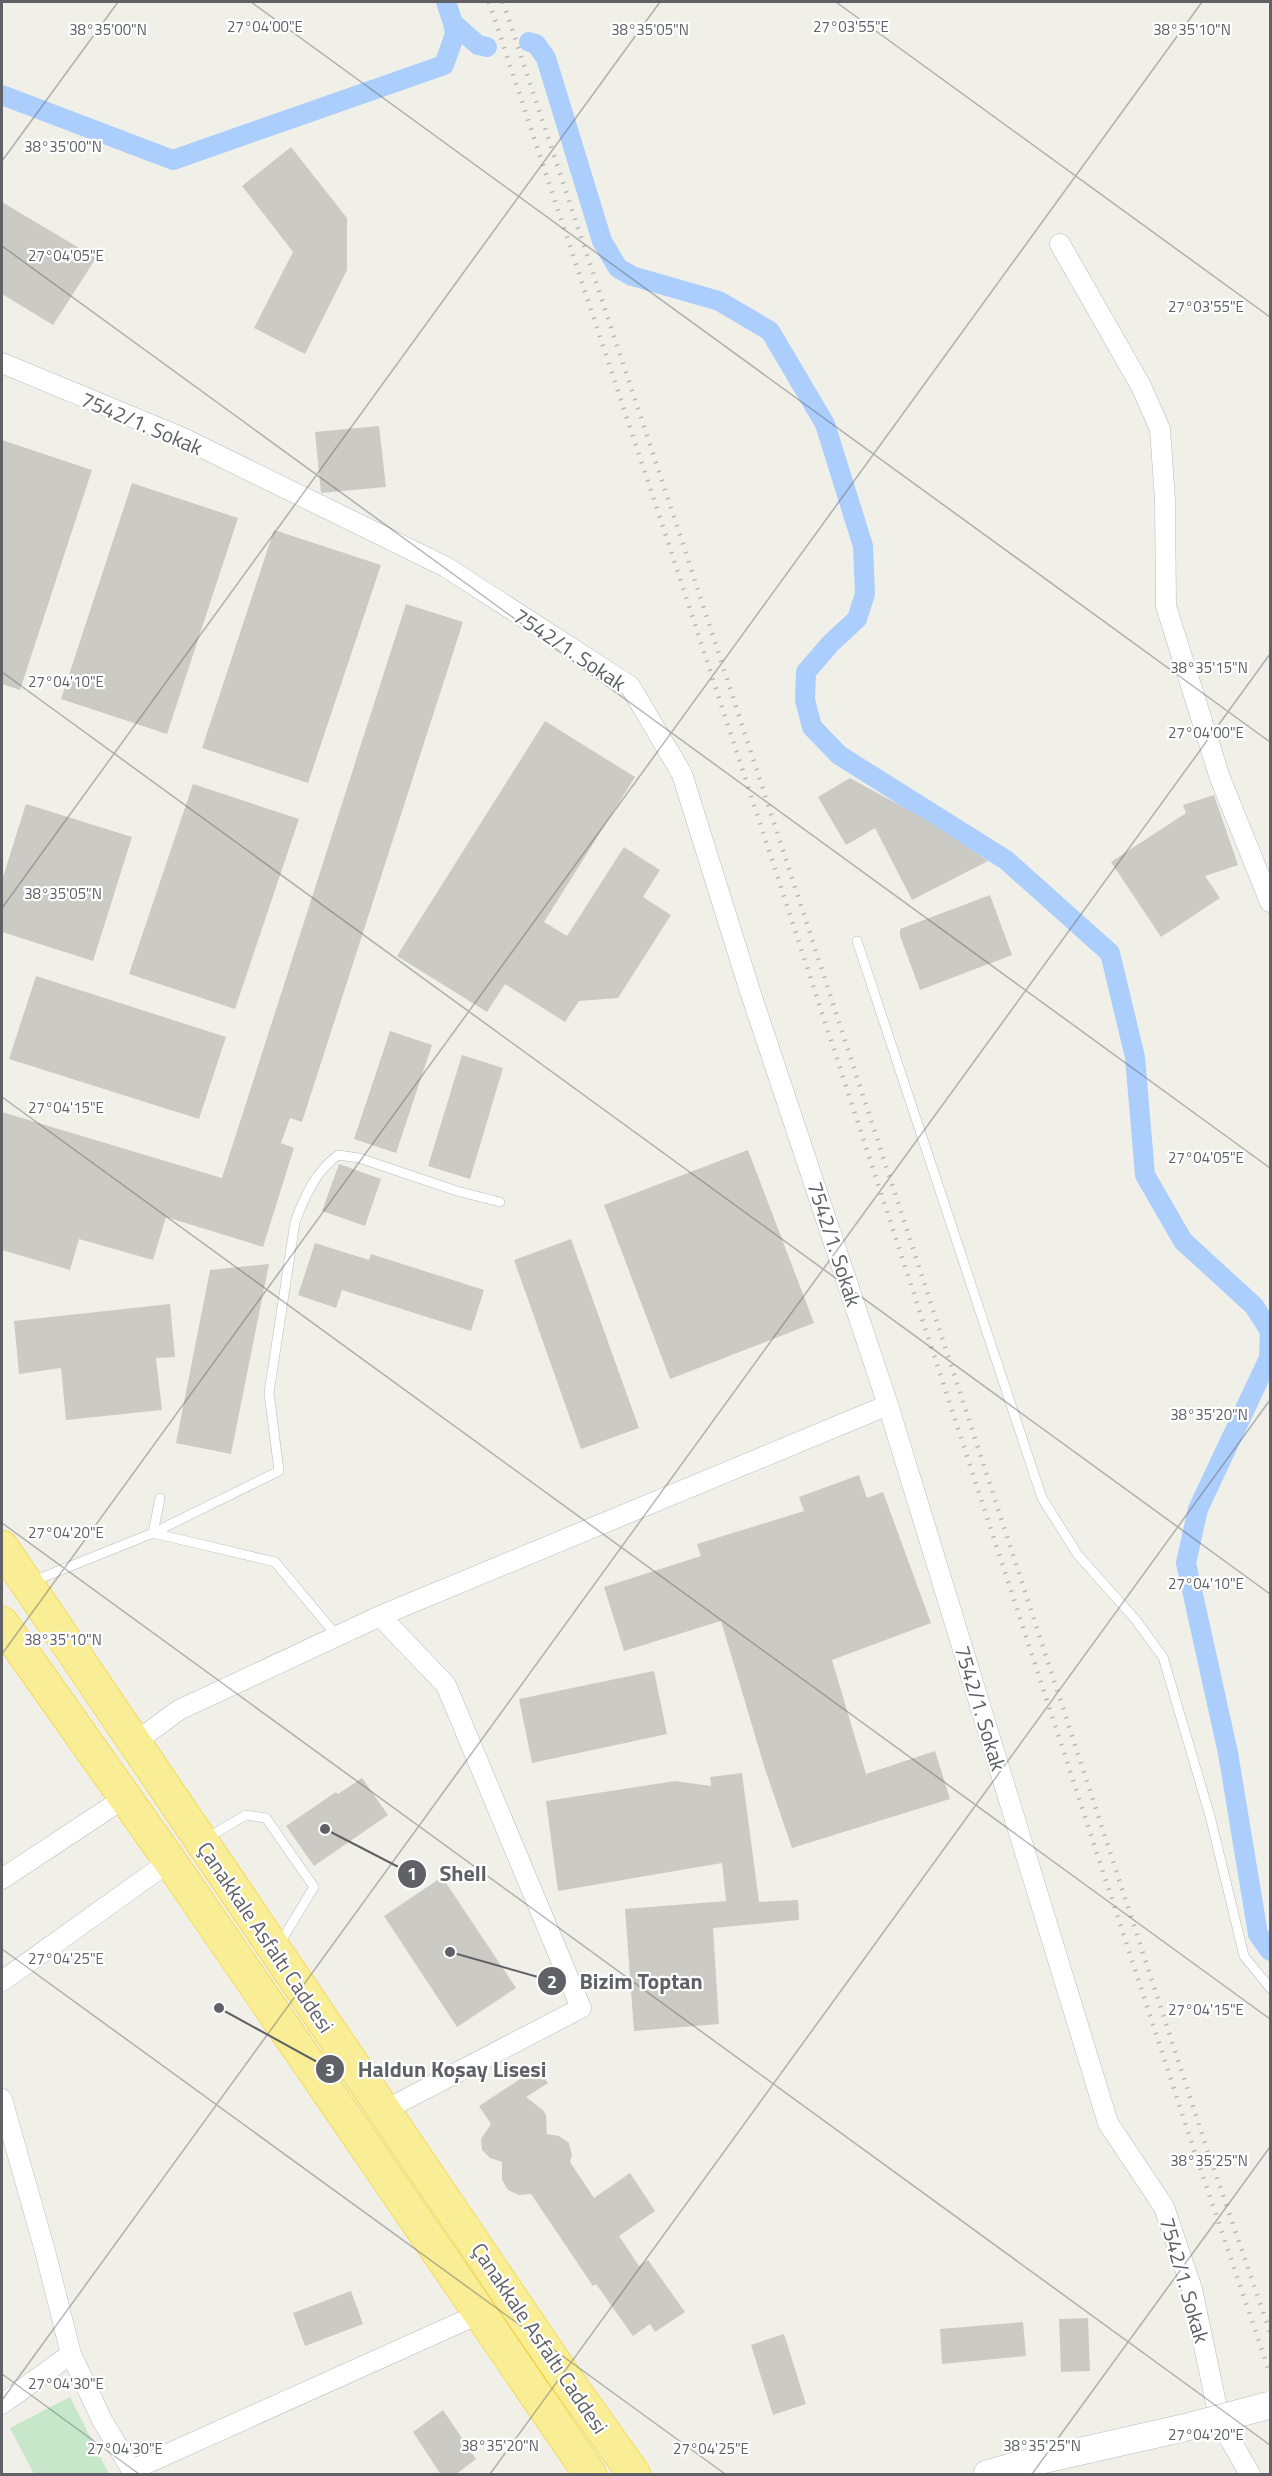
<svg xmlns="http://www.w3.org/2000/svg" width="1272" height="2476" font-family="'Titillium Web',sans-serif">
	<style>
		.pitch { fill: #c6e7ca }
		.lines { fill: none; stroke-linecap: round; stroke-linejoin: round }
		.canal { stroke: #accefc; stroke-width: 20 }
		.building { fill: #cccac4 }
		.lane-casing { stroke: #babbc0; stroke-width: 10 }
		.street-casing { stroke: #babbc0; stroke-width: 21 }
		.secondary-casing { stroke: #b9bbc0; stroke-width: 28 }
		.highway-casing { stroke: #f0c908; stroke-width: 34 }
		.lane { stroke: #fff; stroke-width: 9 }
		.street { stroke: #fff; stroke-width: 20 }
		.secondary { stroke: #fff; stroke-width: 27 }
		.highway { stroke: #f9ee96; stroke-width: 33 }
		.rail { stroke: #b8b8b9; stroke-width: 4.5; stroke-dasharray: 1.5 8; stroke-linecap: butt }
		.secondary-bridge-casing { stroke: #b9bbc0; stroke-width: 28; stroke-linecap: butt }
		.secondary-bridge { stroke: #fff; stroke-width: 27 }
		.ticks { fill: none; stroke: #5f6167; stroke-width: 1.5; stroke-opacity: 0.45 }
		.labels { text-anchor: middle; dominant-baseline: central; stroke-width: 4.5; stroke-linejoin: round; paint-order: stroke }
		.street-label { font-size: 21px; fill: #5f6167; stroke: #fff }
		.ticks-label { font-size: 15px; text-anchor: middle; fill: #5f6167; stroke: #fff; stroke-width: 4.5; stroke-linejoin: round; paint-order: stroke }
		.leader { fill: none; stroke: #5f6167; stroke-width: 2 }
		.callout-dot { fill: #5f6167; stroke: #fff; stroke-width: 2 }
		.mark-label { font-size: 18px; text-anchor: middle; font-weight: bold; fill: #fff }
		.callout-label { font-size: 22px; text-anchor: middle; font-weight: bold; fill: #5f6167; stroke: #fff; stroke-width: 4.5; stroke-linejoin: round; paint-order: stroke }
	</style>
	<rect width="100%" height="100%" fill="#f0f0e8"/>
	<path class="pitch" d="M70 2397 109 2474H34L10 2428Z"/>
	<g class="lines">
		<path class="canal" d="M446 2 453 23 478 45 487 47
			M529 42 536 44 546 58 602 241 618 268 632 276 719 301 770 331 825 424 863 546 865 594 857 619 831 643 806 672 805 700 812 727 839 755 1006 860 1110 953 1135 1057 1145 1175 1183 1241 1254 1306 1270 1331 1269 1358 1198 1509 1186 1563 1228 1753 1258 1934 1270 1951
			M2 95 173 160 444 65 455 34 453 23"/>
	</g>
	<path class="building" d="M291 147 347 218V270L305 354 254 328 293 252 242 186Z
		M2 202 96 258 53 325 2 294Z
		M379 426 386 487 321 493 315 432Z
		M2 440 92 470 20 690 2 684Z
		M132 483 238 518 167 734 61 699Z
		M274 530 381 565 308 783 202 748Z
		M406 604 463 622 302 1122 290 1118 281 1143 294 1148 263 1247 166 1217 153 1260 79 1239 70 1270 2 1250V1112L222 1178Z
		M545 721 635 777 544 922 567 936 624 847 660 870 643 897 671 915 618 998 579 1001 565 1022 505 984 487 1012 397 956Z
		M850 778 925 819 988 861 912 900 875 828 846 845 818 797Z
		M193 784 299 819 235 1009 129 974Z
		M1214 795 1238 865 1205 876 1220 898 1161 937 1111 862 1186 813 1183 805Z
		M26 804 132 837 93 961 2 932V880Z
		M990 895 1012 955 920 990 900 936V929Z
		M36 976 226 1037 199 1119 9 1059Z
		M390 1031 432 1045 396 1153 354 1139Z
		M462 1055 503 1068 470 1179 428 1166Z
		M748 1150 814 1323 670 1379 604 1205Z
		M339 1164 381 1179 365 1226 322 1211Z
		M571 1239 639 1428 581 1449 514 1260Z
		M315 1243 369 1260 371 1254 484 1290 471 1331 342 1290 336 1308 298 1295Z
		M269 1264 231 1454 176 1443 210 1270Z
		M170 1304 175 1357 156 1358 162 1410 66 1420 61 1368 19 1374 14 1321Z
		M859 1475 867 1498 883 1492 931 1623 832 1660 866 1774 935 1751 950 1799 792 1848 765 1769 721 1621 624 1651 604 1587 701 1556 697 1544 804 1511 799 1497Z
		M654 1671 667 1734 532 1763 519 1699Z
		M742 1773 759 1902 798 1900 799 1920 713 1928 719 2024 634 2031 625 1909 726 1901 722 1863 558 1891 546 1801 675 1781 711 1786 710 1777Z
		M362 1778 388 1815 314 1866 286 1826 336 1792 338 1794Z
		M442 1877 516 1988 457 2027 384 1916Z
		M537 2068 548 2083 526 2097 543 2110 546 2115 547 2134 559 2136 569 2143 572 2155 570 2162 594 2198 630 2173 655 2211 619 2236 639 2266 648 2260 685 2312 655 2332 650 2324 633 2336 596 2284 593 2286 531 2194 519 2195 508 2190 502 2180V2162L490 2158 482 2150 481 2139 491 2124 479 2106Z
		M351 2291 363 2324 305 2346 293 2313Z
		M1088 2318 1090 2371 1061 2372 1059 2319Z
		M1023 2322 1026 2356 942 2364 940 2329Z
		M784 2334 806 2404 773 2415 751 2345Z
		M443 2410 476 2459 455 2475H441L413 2432Z"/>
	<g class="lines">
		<defs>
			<path id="lane" d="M857 941 1042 1498 1078 1555 1135 1619 1163 1657 1210 1816 1244 1956 1270 1988
				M160 1498 153 1533 275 1562 337 1636
				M31 1582 153 1533 279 1471 269 1393 295 1222C305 1196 315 1172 338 1155L359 1158 457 1191 500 1202
				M205 1839 246 1815 266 1818 314 1887 280 1943"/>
			<path id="street" d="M1060 244 1141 386 1160 429 1165 500 1166 606 1220 778 1270 902
				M2 363 183 438 446 567 630 686 682 774 749 988 888 1405 1108 2123 1164 2207 1192 2289 1220 2422 1250 2474
				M380 1616 446 1685 581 2008 385 2110
				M134 1743 179 1710 380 1616 888 1405
				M2 1879 126 1797
				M2 1981 170 1861
				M2 2099 45 2251 71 2354 102 2420 134 2474
				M2 2404 71 2354
				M132 2470 479 2314"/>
			<path id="secondary" d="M987 2474 1011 2467 1183 2428"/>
			<path id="highway" d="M2 1547 560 2370 634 2474
				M2 1623 170 1861 590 2474"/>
		</defs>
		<use href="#lane" class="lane-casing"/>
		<use href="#street" class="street-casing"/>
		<use href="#secondary" class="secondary-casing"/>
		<use href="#highway" class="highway-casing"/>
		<use href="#lane" class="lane"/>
		<use href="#street" class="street"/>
		<use href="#secondary" class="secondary"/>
		<use href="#highway" class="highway"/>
		<path class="rail" d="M489 2 668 542 1193 2147 1270 2374
			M503 2 681 538 1205 2143 1270 2332"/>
		<defs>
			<path id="secondary-bridge" d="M1183 2428 1270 2405"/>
		</defs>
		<use href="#secondary-bridge" class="secondary-bridge-casing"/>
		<use href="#secondary-bridge" class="secondary-bridge"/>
	</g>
	<path class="ticks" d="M251 2 1270 742M836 2 1270 317M2 161 118 2M2 246 1270 1168M2 672 1270 1594M2 908 660 2M2 1097 1270 2019M2 1523 1270 2445M2 1654 1202 2M2 1949 725 2474M2 2374 139 2474M2 2400 1270 654M490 2474 1270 1400M1032 2474 1270 2147"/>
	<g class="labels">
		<g class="street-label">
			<text transform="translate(142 423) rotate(23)">7542/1. Sokak</text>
			<text transform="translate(570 649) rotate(34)">7542/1. Sokak</text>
			<text transform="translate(835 1244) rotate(72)">7542/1. Sokak</text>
			<text transform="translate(981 1708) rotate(73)">7542/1. Sokak</text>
			<text transform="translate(266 1937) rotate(56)">Çanakkale Asfaltı Caddesi</text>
			<text transform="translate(1185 2280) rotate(74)">7542/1. Sokak</text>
			<text transform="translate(540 2338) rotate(56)">Çanakkale Asfaltı Caddesi</text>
		</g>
	</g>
	<g class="ticks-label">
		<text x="265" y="32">27°04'00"E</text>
		<text x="851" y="32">27°03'55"E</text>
		<text x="108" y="35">38°35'00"N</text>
		<text x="1192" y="35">38°35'10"N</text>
		<text x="650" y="35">38°35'05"N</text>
		<text x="63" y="152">38°35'00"N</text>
		<text x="66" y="261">27°04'05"E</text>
		<text x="1206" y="312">27°03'55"E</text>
		<text x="1209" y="673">38°35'15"N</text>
		<text x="66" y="687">27°04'10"E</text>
		<text x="1206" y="738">27°04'00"E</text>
		<text x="63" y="899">38°35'05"N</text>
		<text x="66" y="1113">27°04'15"E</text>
		<text x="1206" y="1163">27°04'05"E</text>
		<text x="1209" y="1420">38°35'20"N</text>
		<text x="66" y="1538">27°04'20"E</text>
		<text x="1206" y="1589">27°04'10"E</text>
		<text x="63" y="1645">38°35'10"N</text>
		<text x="66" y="1964">27°04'25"E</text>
		<text x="1206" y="2015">27°04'15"E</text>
		<text x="1209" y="2166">38°35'25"N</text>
		<text x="66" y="2389">27°04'30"E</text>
		<text x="1206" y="2440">27°04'20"E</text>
		<text x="500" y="2451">38°35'20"N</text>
		<text x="1042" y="2451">38°35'25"N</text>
		<text x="125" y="2454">27°04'30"E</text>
		<text x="711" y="2454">27°04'25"E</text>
	</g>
	<path class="leader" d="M325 1829L412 1874M450 1952L552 1981M219 2008L330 2069"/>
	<g class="callout-dot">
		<circle cx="325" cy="1829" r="6"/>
		<circle cx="450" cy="1952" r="6"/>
		<circle cx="219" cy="2008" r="6"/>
		<circle cx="412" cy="1874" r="15"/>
		<circle cx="552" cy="1981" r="15"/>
		<circle cx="330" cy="2069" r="15"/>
	</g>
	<g class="mark-label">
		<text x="412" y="1880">1</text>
		<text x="552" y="1988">2</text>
		<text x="330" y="2076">3</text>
	</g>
	<g class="callout-label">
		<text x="463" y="1881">Shell</text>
		<text x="641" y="1989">Bizim Toptan</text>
		<text x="452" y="2077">Haldun Koşay Lisesi</text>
	</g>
	<rect width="1272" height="2476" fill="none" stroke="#5f6167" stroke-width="6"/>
</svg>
